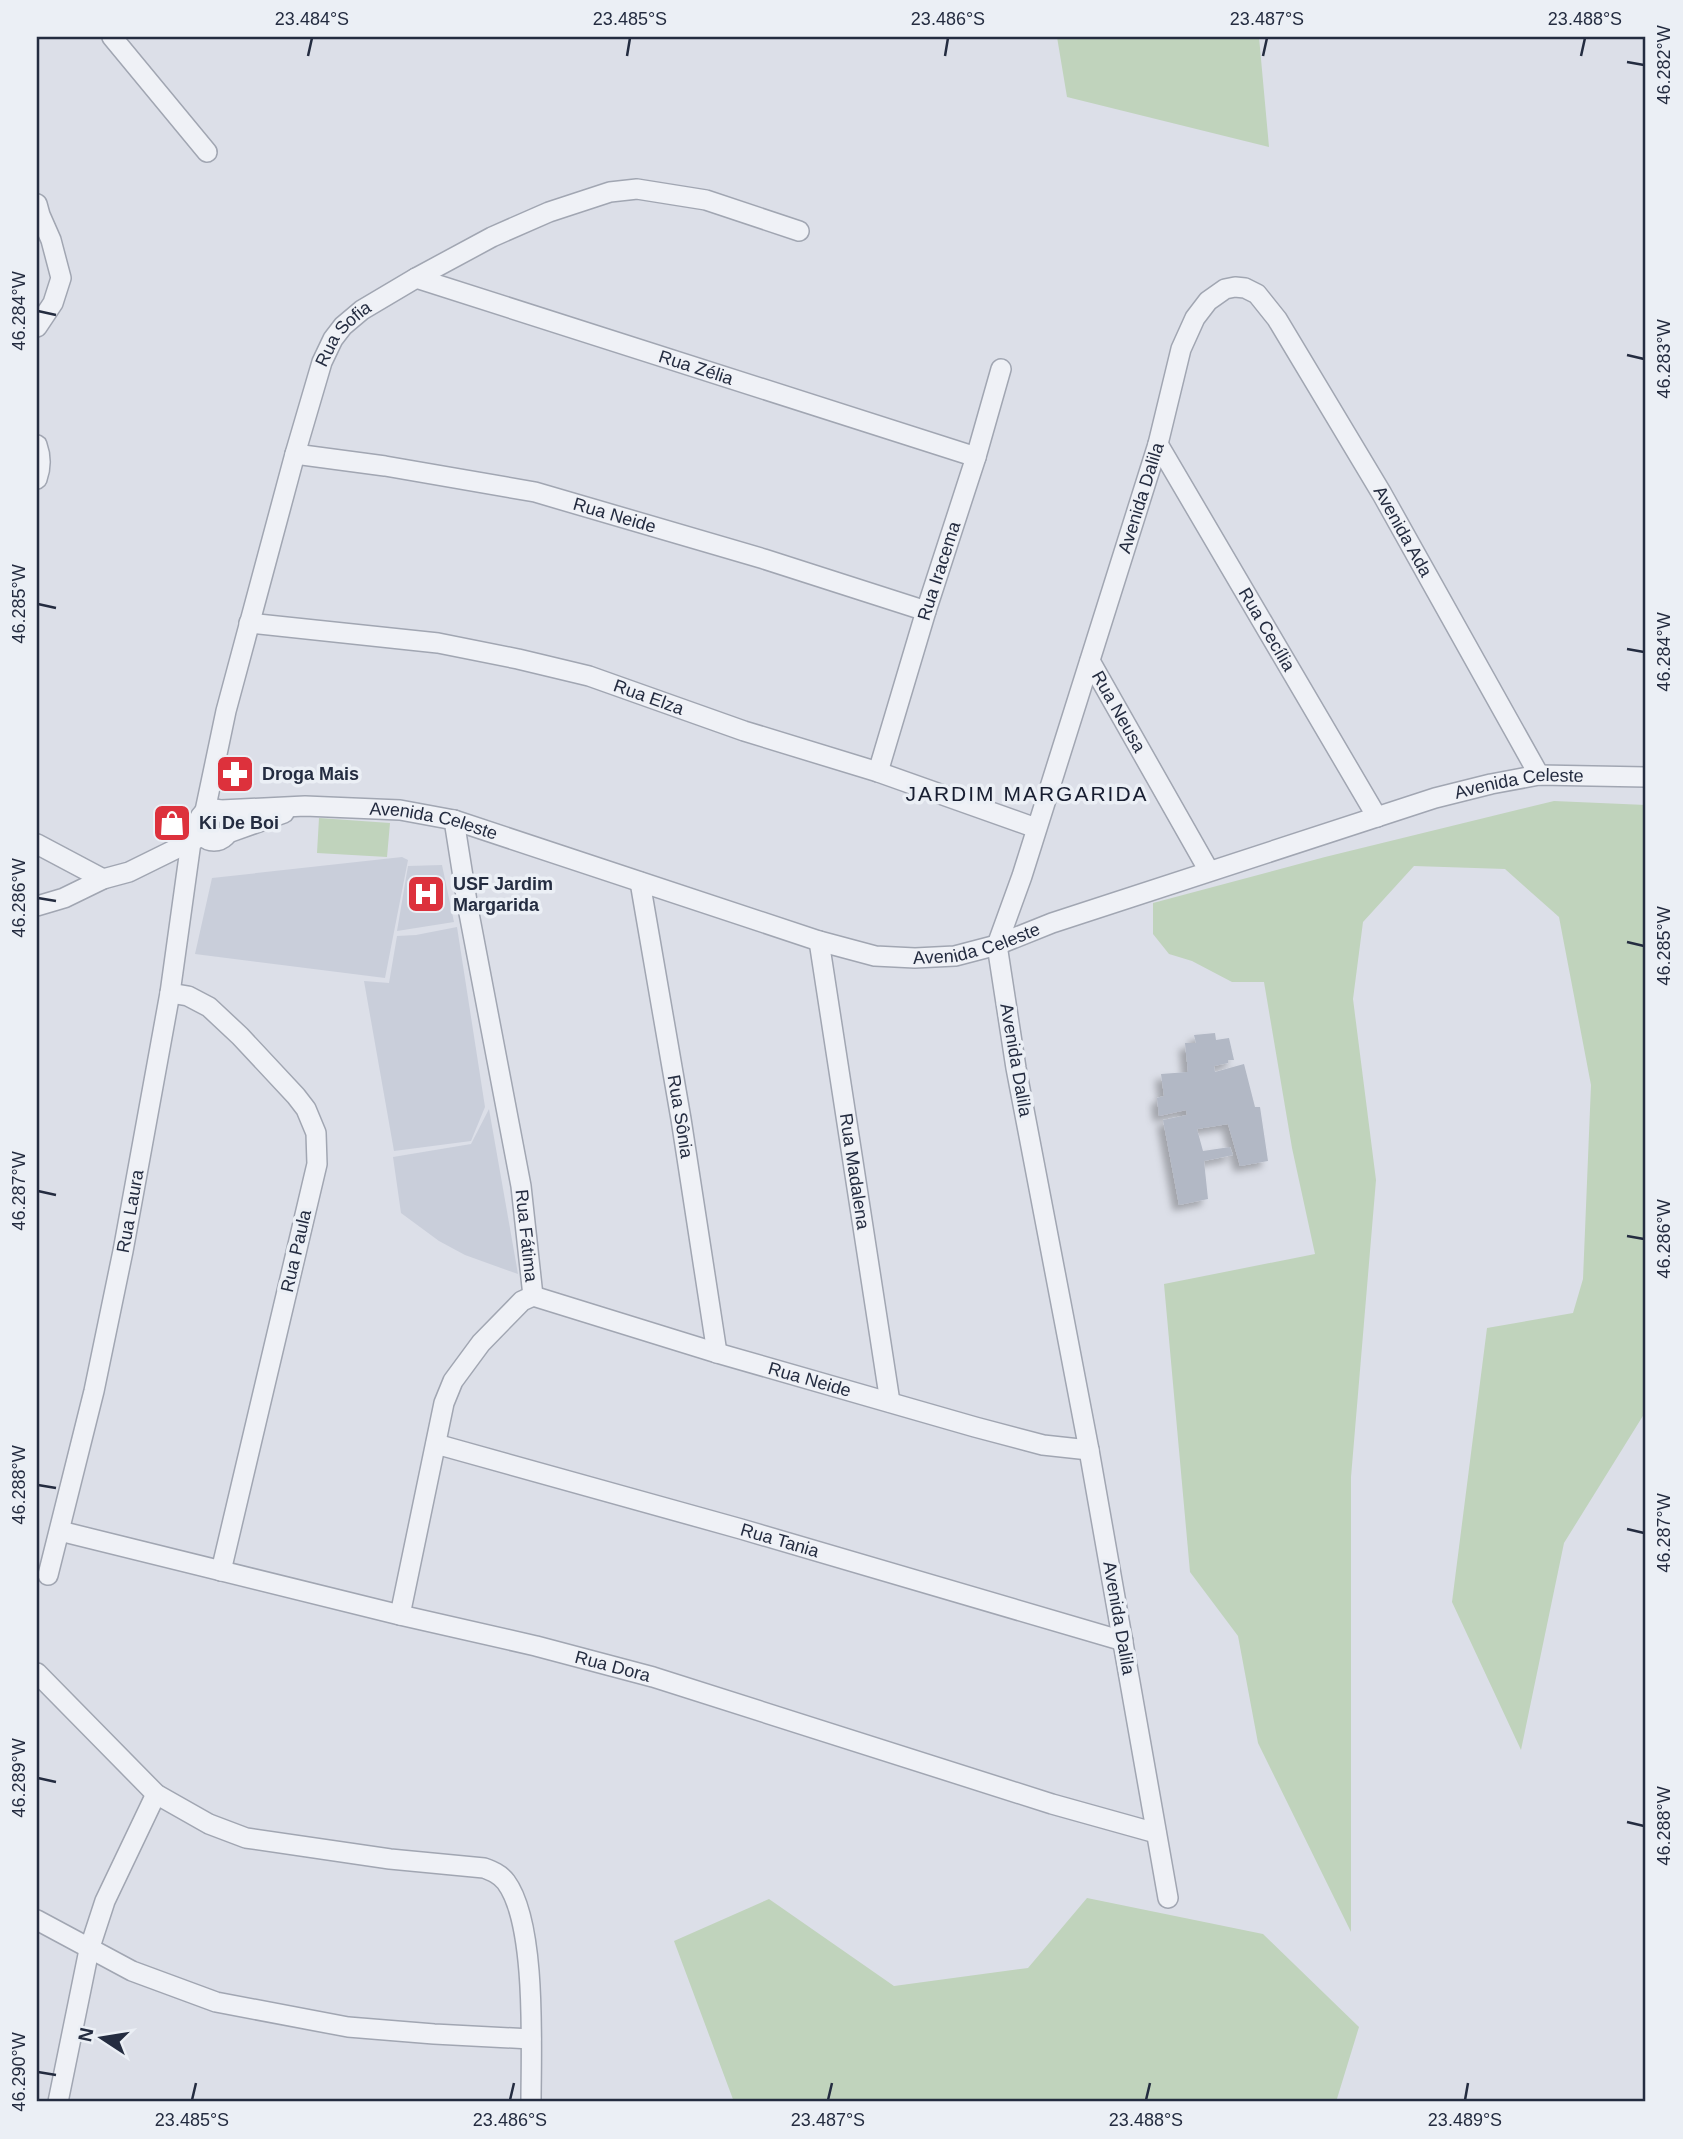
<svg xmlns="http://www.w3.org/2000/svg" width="1683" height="2139" font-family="Helvetica,sans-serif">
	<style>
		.built { fill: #c9ceda }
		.green { fill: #c0d3bc }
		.building { fill: #b2b8c5; filter: url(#shadow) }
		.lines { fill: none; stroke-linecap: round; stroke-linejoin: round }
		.minor-casing { stroke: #a1a6b2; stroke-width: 22 }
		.minor { stroke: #eff1f6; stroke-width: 19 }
		.ticks { fill: none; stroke: #242c40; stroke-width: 2.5 }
		.labels { text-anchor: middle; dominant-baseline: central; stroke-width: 7; stroke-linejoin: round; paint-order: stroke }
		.street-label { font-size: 18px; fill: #242c40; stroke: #ebeff5 }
		.poi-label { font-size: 18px; font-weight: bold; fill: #242c40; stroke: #ebeff5; text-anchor: start }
		.quarter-label { font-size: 21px; letter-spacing: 2px; fill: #171d30; stroke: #ebeff5 }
		.neatline { fill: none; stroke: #242c40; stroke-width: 2.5 }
		.ticks-label { font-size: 18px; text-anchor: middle; fill: #242c40 }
	</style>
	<defs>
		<filter id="shadow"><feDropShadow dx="-6" dy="6" stdDeviation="3.5" flood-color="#0004"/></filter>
	</defs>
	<rect width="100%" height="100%" fill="#dcdfe8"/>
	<path class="built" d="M402 857 408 860 385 978 195 954 212 878Z
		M442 865 454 922 397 931 408 866Z
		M457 927 485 1107 471 1141 394 1151 364 981 389 983 397 936 416 935Z
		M489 1109 518 1274 465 1255 439 1241 401 1213 393 1157 471 1144Z"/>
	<path class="green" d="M1057 37H1259L1269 147 1067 97Z
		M1554 801 1646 805V1411L1564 1543 1521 1750 1452 1602 1487 1328 1573 1313 1583 1279 1591 1085 1559 917 1505 869 1414 866 1363 922 1353 999 1376 1180 1351 1477V1932L1258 1743 1238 1636 1190 1572 1164 1284 1315 1254 1292 1148 1264 982H1232L1192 961 1169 954 1153 934V903L1325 857Z
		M319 818 390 823 387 857 317 853Z
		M1087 1898 1263 1934 1359 2027 1336 2102H734L674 1941 769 1899 894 1986 1028 1968Z"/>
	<path class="building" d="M1215 1033 1216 1040 1229 1038 1234 1060H1228V1063L1214 1066 1215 1072 1244 1064 1255 1107H1260L1268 1161 1240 1166 1228 1124 1197 1129 1203 1151 1230 1147 1233 1155 1204 1161 1208 1199 1179 1205 1163 1120 1187 1115 1186 1110 1159 1116 1157 1098 1164 1096 1161 1074 1188 1072 1185 1043H1196L1194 1035Z"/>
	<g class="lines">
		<defs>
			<g id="minor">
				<path d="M112 37 207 152"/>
				<path d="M37 204 40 215 51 240 61 278 53 303 37 327"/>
				<path id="s1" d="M416 278 976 457"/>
				<path id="s2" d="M1158 444 1377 817"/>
				<path d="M37 445C41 456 41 468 37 479"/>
				<path id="s3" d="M295 454 385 466 535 492 764 559 926 611"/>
				<path id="s4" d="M249 623 438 643 518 659 589 676 744 731 878 772 1036 828"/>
				<path id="s5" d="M1090 661 1209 871"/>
				<path id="s6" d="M878 772 926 611 976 457 1001 369"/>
				<circle cx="214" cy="825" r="16"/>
				<path id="s7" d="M221 810 305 806 400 810 454 820 819 941 875 956 915 958 955 956 997 945 1052 923 1435 798 1491 784 1539 775 1646 777"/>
				<path id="s8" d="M205 811 226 711 295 454 322 362 333 339 343 326 362 310 416 278 492 237 549 212 610 192 637 189 706 200 799 231"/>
				<path id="s9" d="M454 820 468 908 521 1186 533 1296"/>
				<path d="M228 833 284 813"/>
				<path d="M37 844 103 879"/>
				<path id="s10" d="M640 882 681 1119 717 1353"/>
				<path d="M37 906 64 898 103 879 129 872 198 838"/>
				<path id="s11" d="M819 941 890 1402"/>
				<path d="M170 993 188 996 209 1007 240 1036 296 1096 306 1109 316 1133 317 1164 221 1571"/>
				<path id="s12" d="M533 1296 717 1353 975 1427 1043 1445 1089 1450"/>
				<path id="s13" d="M436 1444 741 1529 1123 1641"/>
				<path id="s14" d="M60 1531 400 1615 536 1646 653 1677 1052 1804 1156 1833"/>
				<path id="s15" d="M48 1575 94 1391 123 1251 170 993 191 842"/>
				<path d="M400 1615 444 1403 453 1381 481 1343 522 1301 533 1296"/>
				<path d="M37 1673 156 1794 209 1824 246 1838 390 1859 484 1868C492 1871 500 1874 506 1882 537 1924 531 2049 531 2102"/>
				<path id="s16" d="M1168 1898 1089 1450 1016 1068 997 945 1022 876 1158 444 1181 349 1195 318 1208 301 1225 289 1235 287 1245 288 1257 294 1277 319 1382 494 1539 775"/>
				<path d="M37 1920 132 1971 216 2002 348 2027 434 2034 531 2039"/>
				<path d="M58 2102 89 1950 105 1901 156 1794"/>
			</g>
		</defs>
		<use href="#minor" class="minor-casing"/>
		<use href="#minor" class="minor"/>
	</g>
	<path class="ticks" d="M308 56 312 38M627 56 630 38M945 56 948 38M1263 56 1267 38M1581 56 1585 38M1627 62 1644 65M38 311 56 315M1627 355 1644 359M38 604 56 608M1627 649 1644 652M38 898 56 901M1627 942 1644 946M38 1191 56 1195M1627 1236 1644 1239M38 1485 56 1488M1627 1529 1644 1533M38 1778 56 1782M1627 1822 1644 1826M38 2072 56 2075M192 2100 196 2083M510 2100 514 2083M828 2100 832 2083M1146 2100 1150 2083M1465 2100 1468 2083"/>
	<defs>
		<symbol id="pharmacy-square" viewBox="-11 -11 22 22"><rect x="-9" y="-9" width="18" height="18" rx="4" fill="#dd313c" stroke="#ebeff5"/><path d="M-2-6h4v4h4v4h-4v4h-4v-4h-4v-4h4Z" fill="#fff"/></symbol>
		<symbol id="shop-square" viewBox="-11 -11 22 22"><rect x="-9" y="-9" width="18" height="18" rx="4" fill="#dd313c" stroke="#ebeff5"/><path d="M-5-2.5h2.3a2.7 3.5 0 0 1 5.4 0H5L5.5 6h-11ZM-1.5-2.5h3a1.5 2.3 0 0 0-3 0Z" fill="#fff"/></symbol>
		<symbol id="hospital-square" viewBox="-11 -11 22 22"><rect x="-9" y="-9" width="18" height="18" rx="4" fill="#dd313c" stroke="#ebeff5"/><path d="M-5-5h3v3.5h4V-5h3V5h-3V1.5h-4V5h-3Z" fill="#fff"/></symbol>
	</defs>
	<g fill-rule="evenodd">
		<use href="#pharmacy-square" x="213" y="752" width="44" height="44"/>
		<use href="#shop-square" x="150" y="801" width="44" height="44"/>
		<use href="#hospital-square" x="404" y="872" width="44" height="44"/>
	</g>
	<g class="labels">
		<g class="street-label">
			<text stroke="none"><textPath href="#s8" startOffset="500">Rua Sofia</textPath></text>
			<text stroke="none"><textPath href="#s1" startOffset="294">Rua Zélia</textPath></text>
			<text stroke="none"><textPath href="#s16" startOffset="1438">Avenida Dalila</textPath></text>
			<text stroke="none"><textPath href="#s3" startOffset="326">Rua Neide</textPath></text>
			<text stroke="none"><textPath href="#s16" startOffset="1981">Avenida Ada</textPath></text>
			<text stroke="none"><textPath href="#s6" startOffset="210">Rua Iracema</textPath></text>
			<text stroke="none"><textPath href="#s2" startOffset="215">Rua Cecília</textPath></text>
			<text stroke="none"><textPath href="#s4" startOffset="408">Rua Elza</textPath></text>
			<text stroke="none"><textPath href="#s5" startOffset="58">Rua Neusa</textPath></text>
			<text stroke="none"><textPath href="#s7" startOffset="1348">Avenida Celeste</textPath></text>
			<text stroke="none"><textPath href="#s7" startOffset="214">Avenida Celeste</textPath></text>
			<text stroke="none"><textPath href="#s7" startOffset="780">Avenida Celeste</textPath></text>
			<text transform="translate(1016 1060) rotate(80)">Avenida Dalila</text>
			<text stroke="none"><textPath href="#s10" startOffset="238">Rua Sônia</textPath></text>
			<text stroke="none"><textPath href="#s11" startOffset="233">Rua Madalena</textPath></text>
			<text stroke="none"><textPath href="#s15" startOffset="373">Rua Laura</textPath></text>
			<text stroke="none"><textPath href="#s9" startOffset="422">Rua Fátima</textPath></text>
			<text transform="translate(296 1251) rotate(-77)">Rua Paula</text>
			<text stroke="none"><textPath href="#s12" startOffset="289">Rua Neide</textPath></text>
			<text stroke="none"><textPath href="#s13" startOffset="357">Rua Tania</textPath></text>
			<text transform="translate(1119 1618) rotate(80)">Avenida Dalila</text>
			<text stroke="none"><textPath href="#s14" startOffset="569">Rua Dora</textPath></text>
		</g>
		<g class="poi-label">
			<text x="262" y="774">Droga Mais</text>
			<text x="199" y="823">Ki De Boi</text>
			<text x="453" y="884">USF Jardim<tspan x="453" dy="21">Margarida</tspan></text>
		</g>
		<g class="quarter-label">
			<text x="1027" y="793">JARDIM MARGARIDA</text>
		</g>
	</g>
	<rect width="1683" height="2139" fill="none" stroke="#ebeff5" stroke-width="77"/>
	<g transform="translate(102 2038) rotate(282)" stroke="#ebeff5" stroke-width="5" paint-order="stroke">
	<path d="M0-5L12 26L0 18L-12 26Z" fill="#242c40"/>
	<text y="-10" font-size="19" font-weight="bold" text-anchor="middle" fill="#242c40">N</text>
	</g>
	<rect x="38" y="38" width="1606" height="2062" class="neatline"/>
	<g class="ticks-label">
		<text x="312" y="25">23.484°S</text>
		<text x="630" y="25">23.485°S</text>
		<text x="948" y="25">23.486°S</text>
		<text x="1267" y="25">23.487°S</text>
		<text x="1585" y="25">23.488°S</text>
		<text transform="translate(1664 65) rotate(-90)" y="6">46.282°W</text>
		<text transform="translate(19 311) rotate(-90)" y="6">46.284°W</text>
		<text transform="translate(1664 359) rotate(-90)" y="6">46.283°W</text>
		<text transform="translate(19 604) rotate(-90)" y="6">46.285°W</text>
		<text transform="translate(1664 652) rotate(-90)" y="6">46.284°W</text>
		<text transform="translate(19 898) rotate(-90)" y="6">46.286°W</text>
		<text transform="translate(1664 946) rotate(-90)" y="6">46.285°W</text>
		<text transform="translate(19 1191) rotate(-90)" y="6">46.287°W</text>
		<text transform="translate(1664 1239) rotate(-90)" y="6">46.286°W</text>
		<text transform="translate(19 1485) rotate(-90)" y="6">46.288°W</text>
		<text transform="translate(1664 1533) rotate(-90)" y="6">46.287°W</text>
		<text transform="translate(19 1778) rotate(-90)" y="6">46.289°W</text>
		<text transform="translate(1664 1826) rotate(-90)" y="6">46.288°W</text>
		<text transform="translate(19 2072) rotate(-90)" y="6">46.290°W</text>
		<text x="192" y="2126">23.485°S</text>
		<text x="510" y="2126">23.486°S</text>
		<text x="828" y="2126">23.487°S</text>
		<text x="1146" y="2126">23.488°S</text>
		<text x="1465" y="2126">23.489°S</text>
	</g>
</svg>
